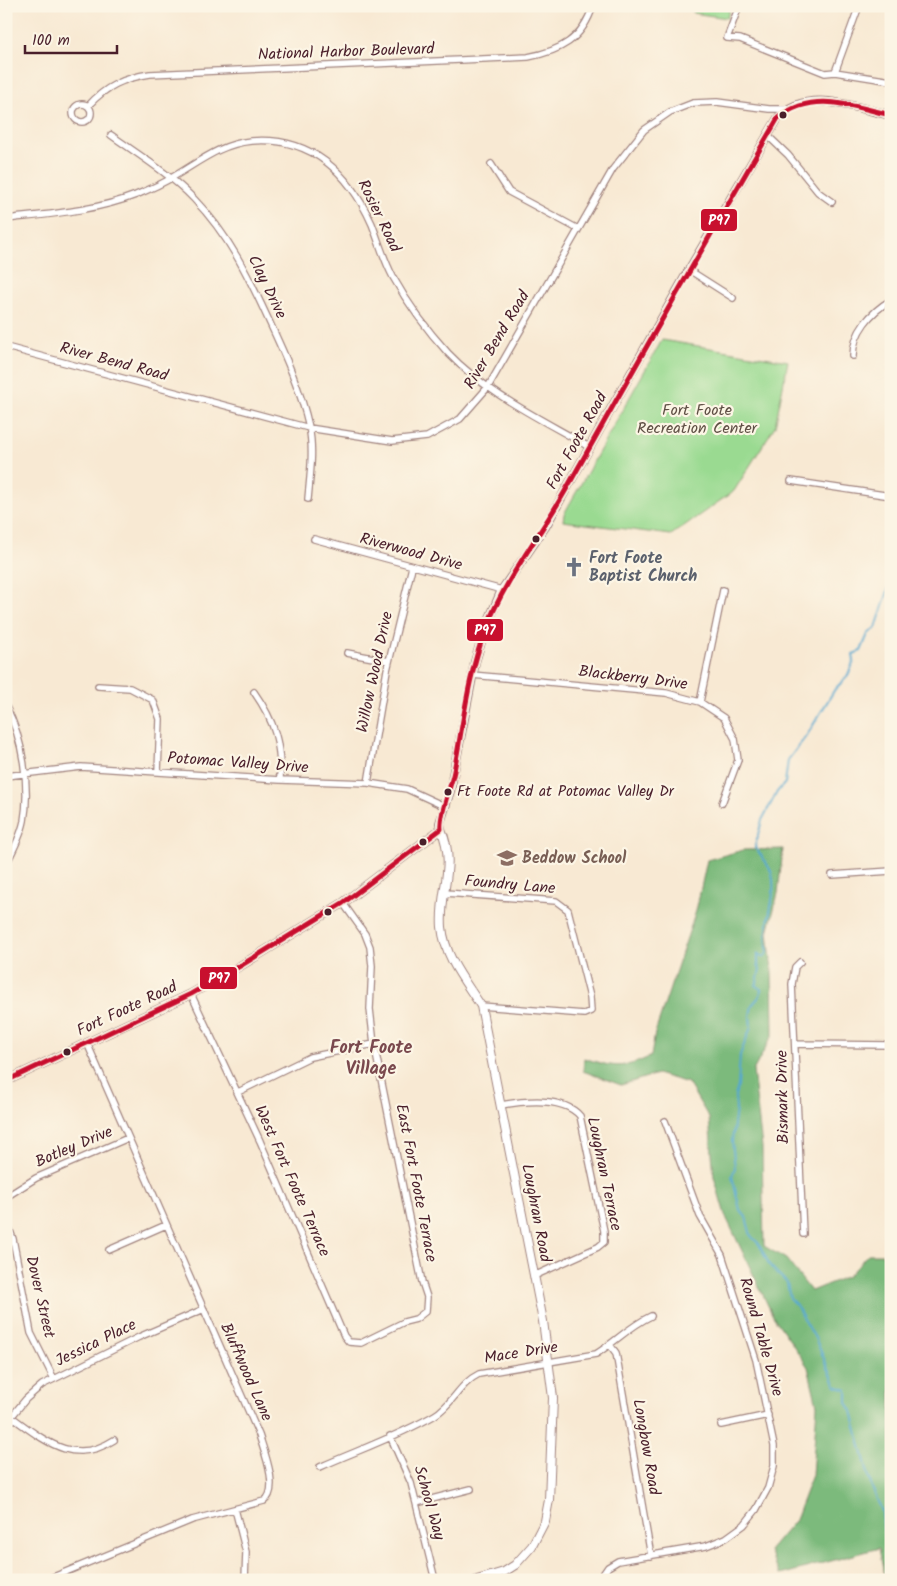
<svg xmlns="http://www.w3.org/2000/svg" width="897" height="1586" font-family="Kalam,sans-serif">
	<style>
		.green { fill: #9ada91; stroke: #727c5e }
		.forest { fill: #7bba7b; stroke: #626c53 }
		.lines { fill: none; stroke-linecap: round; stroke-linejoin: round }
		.stream { stroke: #54a8d0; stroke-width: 2 }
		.street-casing { stroke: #a1847f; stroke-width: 8 }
		.secondary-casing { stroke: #a1847f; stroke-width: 10 }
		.street { stroke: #fff; stroke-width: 5.5 }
		.secondary { stroke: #fff; stroke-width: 8 }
		.bus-1-casing { stroke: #fcf5e5; stroke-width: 9 }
		.bus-1 { stroke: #c8102e; stroke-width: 5 }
		.bus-dot { fill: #4a1f2b; stroke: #fcf5e5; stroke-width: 2 }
		.labels { text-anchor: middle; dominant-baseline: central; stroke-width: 4.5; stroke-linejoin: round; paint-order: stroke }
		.bus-label { font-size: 15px; fill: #4a1f2b; stroke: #fcf5e5; text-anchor: start }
		.street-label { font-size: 16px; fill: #4a1f2b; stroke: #fcf5e5 }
		.park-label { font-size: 16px; fill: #5e4e44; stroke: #fcf5e5 }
		.worship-label { font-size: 16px; font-weight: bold; fill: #5b616d; stroke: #fcf5e5; text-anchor: start }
		.education-label { font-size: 16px; font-weight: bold; fill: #785e54; stroke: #fcf5e5; text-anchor: start }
		.neighbourhood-label { font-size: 18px; font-weight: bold; fill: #7a494e; stroke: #fcf5e5 }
		.line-badge { stroke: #fcf5e5; stroke-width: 2 }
		.badge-label { font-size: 14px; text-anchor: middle; font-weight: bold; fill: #fff }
	</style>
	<rect width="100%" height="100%" fill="#fcf5e5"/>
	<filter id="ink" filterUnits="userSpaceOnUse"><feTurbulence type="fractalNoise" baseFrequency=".02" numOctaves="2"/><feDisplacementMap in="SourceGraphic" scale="10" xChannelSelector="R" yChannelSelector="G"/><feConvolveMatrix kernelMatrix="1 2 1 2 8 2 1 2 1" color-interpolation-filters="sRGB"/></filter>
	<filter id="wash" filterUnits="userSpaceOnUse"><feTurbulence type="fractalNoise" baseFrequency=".0096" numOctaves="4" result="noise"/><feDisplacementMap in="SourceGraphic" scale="20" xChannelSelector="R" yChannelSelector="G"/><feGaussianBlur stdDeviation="1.12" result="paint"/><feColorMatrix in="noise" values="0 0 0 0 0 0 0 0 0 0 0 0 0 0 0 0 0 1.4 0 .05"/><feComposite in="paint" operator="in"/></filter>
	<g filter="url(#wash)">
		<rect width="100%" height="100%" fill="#f8e9d3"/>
		<path class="green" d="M695 6H731L727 18 693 13Z
			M662 340 788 361 775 426 734 491 671 535 563 521 564 514Z"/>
		<path class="forest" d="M783 849 778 893 768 932 772 972 773 1034 753 1071 762 1147 764 1246 786 1259 811 1291 848 1276 868 1254H891V1580H885L879 1548 780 1575 769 1551 795 1520 812 1475 817 1405 808 1367 773 1316 725 1215 714 1177 709 1118 688 1083 657 1074 621 1085 583 1071 584 1058C612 1067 623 1070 651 1056L655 1033 696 911 707 860 743 850Z"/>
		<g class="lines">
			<path class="stream" d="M891 581 876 628 868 634 861 651 853 654 854 661 847 677 835 689 807 735 788 760 785 783 777 792 762 820 755 846C760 855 769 865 772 874 778 900 761 928 768 952L764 957 758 954V965L760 970 756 986 761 989 760 996 752 1005 750 1016 751 1027 740 1055 738 1086 735 1096 736 1109 732 1141 735 1168 732 1176 740 1210 746 1217 751 1236 759 1244 770 1266 787 1283 790 1299 796 1305 815 1338 836 1386 847 1390V1402L852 1411 871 1485 882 1511 885 1541 891 1550"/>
		</g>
	</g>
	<g filter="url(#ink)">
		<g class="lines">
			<defs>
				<path id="street" d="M739 6 727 38 740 39 825 73 835 72 891 81
					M835 72 859 6
					M73 113a9 9 0 1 1 18 0a9 9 0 1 1-18 0Z
					M88 106C106 86 124 78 150 74L528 57C560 51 582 40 593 6
					M111 135C139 155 170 174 194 199 229 235 249 277 269 321 285 355 301 391 309 427 314 450 310 476 308 499
					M767 135 788 155 818 192 832 202
					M491 164 509 192 578 229
					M6 219C50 214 95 211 136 195 148 190 162 184 173 177 199 162 220 144 251 141 311 136 349 173 372 224 379 242 384 260 393 277 408 304 427 330 448 353 487 394 541 419 589 447
					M689 270 733 298
					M6 347 309 428 392 441 427 437 460 419 488 387 613 169 644 130 670 112 693 103 717 102 769 109H788
					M853 356C853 332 871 312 891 300
					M791 481 891 496
					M314 539 502 590
					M347 653 389 661
					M472 675 666 693 700 702 724 718 735 739 738 760 722 803
					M98 686 130 688 153 700 160 719 158 772
					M254 692C275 722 281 743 280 780
					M700 702 723 590
					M6 707C23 738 30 787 24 821 21 836 13 851 6 864
					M6 776 81 767 280 780 368 783 407 789 446 807
					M368 783 387 670 412 567
					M832 875 891 871
					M445 893 556 901 568 910 590 997 591 1011 584 1014 481 1006
					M800 962 795 967 792 984 803 1234
					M191 994 260 1141 344 1336 349 1342 361 1343 404 1322 416 1319 426 1311 427 1297 422 1282 374 1044 370 1009 372 966 370 947 365 934 343 903
					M795 1044 891 1045
					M238 1092 310 1057 374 1044
					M501 1105C524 1101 563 1096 580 1116L604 1231V1242L598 1247 534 1276
					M6 1197 36 1178 128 1138
					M6 1220 13 1239 31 1333 54 1379
					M109 1250 166 1225
					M610 1345 616 1353 651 1556
					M6 1413C41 1437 71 1468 114 1440
					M12 1416 26 1399 42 1385 139 1337 204 1309
					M721 1425 768 1415
					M390 1436 411 1483 435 1580
					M320 1467C358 1450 399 1436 435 1415 453 1404 460 1383 479 1374L596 1354C615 1342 630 1326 651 1316
					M416 1503 471 1489
					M235 1509 246 1552 245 1580
					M46 1580 192 1520 264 1501C280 1491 264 1451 259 1435L87 1043
					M599 1580 608 1567 618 1561 706 1546 726 1538 744 1525 756 1510 768 1488 774 1466V1446L756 1360 722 1255 700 1216 665 1121"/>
				<path id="secondary" d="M441 829C457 867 439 890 442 927 445 958 465 981 481 1006L543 1321 553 1398 549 1500 545 1521 532 1546 515 1565 504 1572 477 1580
					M6 1081 191 994 240 966 343 903 441 829 440 823 450 791 475 662 484 632 502 590 545 527 689 270 778 118C806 87 855 108 891 115"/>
			</defs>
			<use href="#street" class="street-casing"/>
			<use href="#secondary" class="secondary-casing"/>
			<use href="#street" class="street"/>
			<use href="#secondary" class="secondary"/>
			<defs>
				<path id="bus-1" d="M6 1081 191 994 240 966 343 903 441 829C439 815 451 787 454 771 463 725 468 675 485 631 505 578 541 535 568 486 637 363 707 240 778 118 813 90 851 106 891 115"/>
			</defs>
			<use href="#bus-1" class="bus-1-casing"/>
			<use href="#bus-1" class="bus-1"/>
		</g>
	</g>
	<defs>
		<symbol id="church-bare" viewBox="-9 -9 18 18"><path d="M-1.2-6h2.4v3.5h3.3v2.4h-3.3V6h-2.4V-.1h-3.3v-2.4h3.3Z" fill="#6b7280" stroke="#fcf5e5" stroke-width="2.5" paint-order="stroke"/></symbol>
		<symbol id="school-bare" viewBox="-9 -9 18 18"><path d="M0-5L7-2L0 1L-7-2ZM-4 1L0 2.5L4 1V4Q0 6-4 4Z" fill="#8d6e63" stroke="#fcf5e5" stroke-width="2.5" paint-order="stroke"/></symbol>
	</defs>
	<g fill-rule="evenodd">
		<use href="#church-bare" x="560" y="553" width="28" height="28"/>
		<use href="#school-bare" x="493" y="844" width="28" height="28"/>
	</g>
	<g class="bus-dot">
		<circle cx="783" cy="115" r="4.5"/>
		<circle cx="536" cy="539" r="4.5"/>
		<circle cx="448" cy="792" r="4.5"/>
		<circle cx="423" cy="842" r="4.5"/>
		<circle cx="328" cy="912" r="4.5"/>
		<circle cx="67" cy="1052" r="4.5"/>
	</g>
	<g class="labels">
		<g class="bus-label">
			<text x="457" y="792">Ft Foote Rd at Potomac Valley Dr</text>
		</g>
		<g class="street-label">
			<text transform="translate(346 52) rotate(-2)">National Harbor Boulevard</text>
			<text transform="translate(379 216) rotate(64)">Rosier Road</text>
			<text transform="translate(267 287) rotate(64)">Clay Drive</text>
			<text transform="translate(497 340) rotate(-59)">River Bend Road</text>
			<text transform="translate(114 362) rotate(15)">River Bend Road</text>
			<text transform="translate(577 441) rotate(-61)">Fort Foote Road</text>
			<text transform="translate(411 552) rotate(15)">Riverwood Drive</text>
			<text transform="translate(375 672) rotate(-78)">Willow Wood Drive</text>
			<text transform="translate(633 678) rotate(7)">Blackberry Drive</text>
			<text transform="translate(238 763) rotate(4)">Potomac Valley Drive</text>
			<text transform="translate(510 885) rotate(5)">Foundry Lane</text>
			<text transform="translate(127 1009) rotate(-25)">Fort Foote Road</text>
			<text transform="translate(783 1097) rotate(-91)">Bismark Drive</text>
			<text transform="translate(74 1147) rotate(-23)">Botley Drive</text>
			<text transform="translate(604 1174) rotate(78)">Loughran Terrace</text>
			<text transform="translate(292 1181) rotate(66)">West Fort Foote Terrace</text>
			<text transform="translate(416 1183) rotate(79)">East Fort Foote Terrace</text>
			<text transform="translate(536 1213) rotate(79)">Loughran Road</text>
			<text transform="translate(40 1297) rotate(77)">Dover Street</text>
			<text transform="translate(761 1337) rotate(74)">Round Table Drive</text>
			<text transform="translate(96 1343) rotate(-26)">Jessica Place</text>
			<text transform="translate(521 1353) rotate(-9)">Mace Drive</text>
			<text transform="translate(246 1372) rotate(66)">Bluffwood Lane</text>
			<text transform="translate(646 1447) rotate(80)">Longbow Road</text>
			<text transform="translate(429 1503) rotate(74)">School Way</text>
		</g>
		<g class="park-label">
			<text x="697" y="410">Fort Foote<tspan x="697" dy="18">Recreation Center</tspan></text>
		</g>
		<g class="worship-label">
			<text x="589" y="558">Fort Foote<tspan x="589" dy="18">Baptist Church</tspan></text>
		</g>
		<g class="education-label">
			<text x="522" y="858">Beddow School</text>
		</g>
		<g class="neighbourhood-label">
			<text x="371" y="1048">Fort Foote<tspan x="371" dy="21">Village</tspan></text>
		</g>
	</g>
	<g class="line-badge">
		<rect x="700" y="208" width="38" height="24" rx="5" fill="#c8102e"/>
		<rect x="466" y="618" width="38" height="24" rx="5" fill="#c8102e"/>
		<rect x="199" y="966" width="39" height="24" rx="5" fill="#c8102e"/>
	</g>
	<g class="badge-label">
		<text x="719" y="225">P97</text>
		<text x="485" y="635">P97</text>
		<text x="219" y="983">P97</text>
	</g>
	<rect width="897" height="1586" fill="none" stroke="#fcf5e5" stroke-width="25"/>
	<path d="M25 45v8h92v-8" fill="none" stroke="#4a1f2b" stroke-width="2.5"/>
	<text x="32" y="45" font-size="15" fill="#4a1f2b" stroke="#fcf5e5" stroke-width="4" paint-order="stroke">100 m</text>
</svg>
